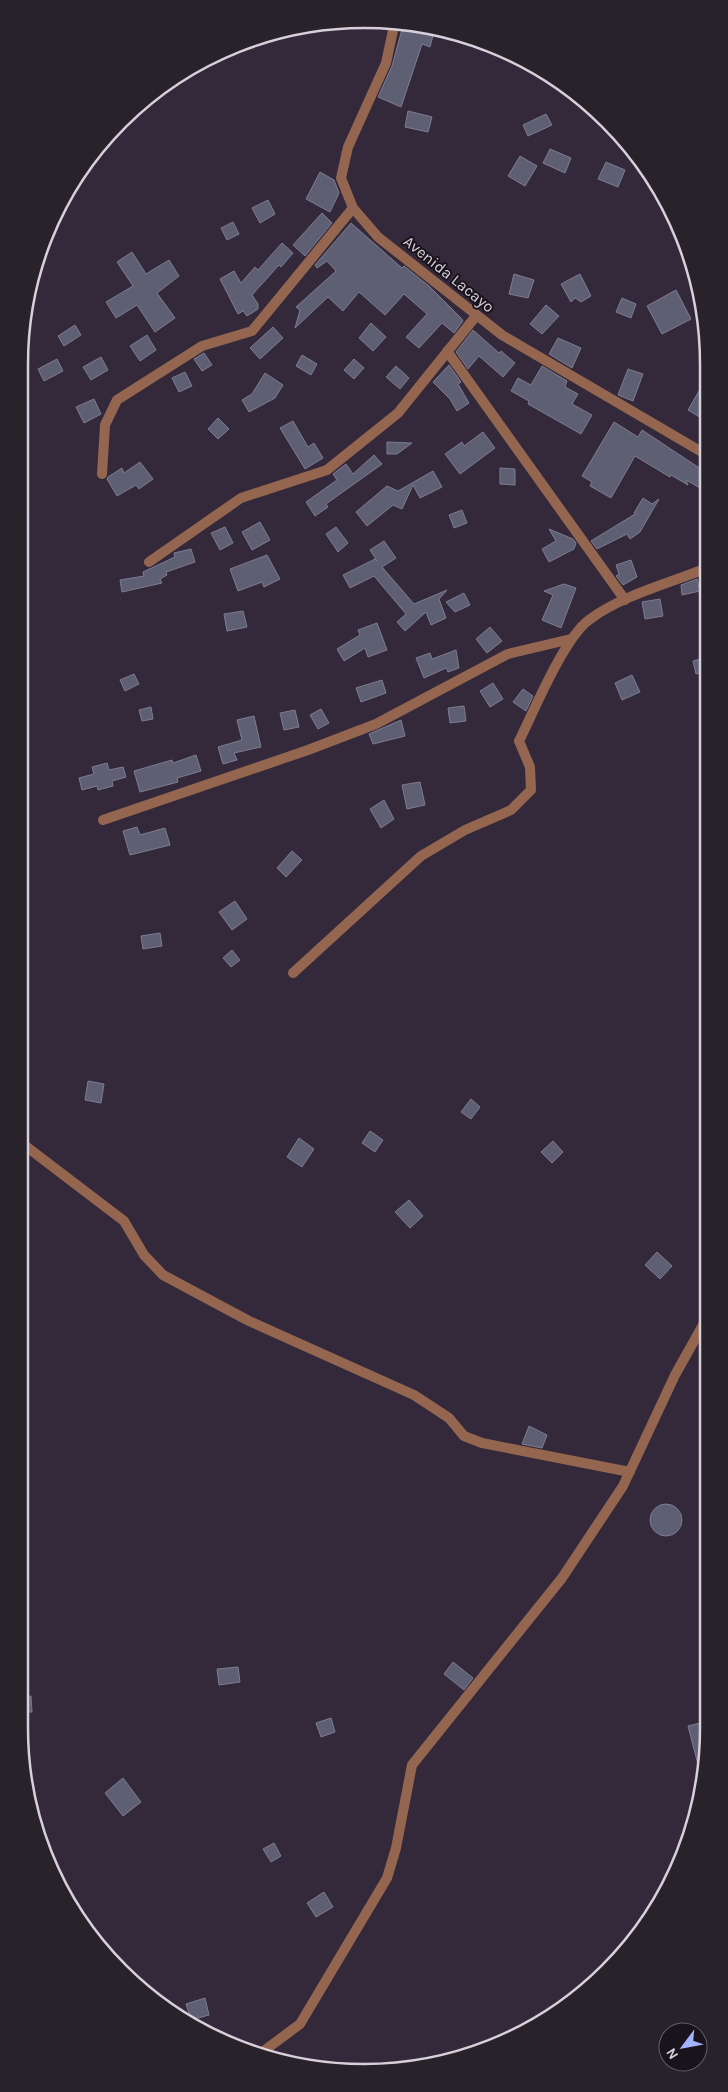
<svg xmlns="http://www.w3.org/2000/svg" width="728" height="2092" font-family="Karla,sans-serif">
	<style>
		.building { fill: #5f5f74; stroke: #7d7c93 }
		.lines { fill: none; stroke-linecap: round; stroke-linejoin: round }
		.minor { stroke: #95664f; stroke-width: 10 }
		.labels { text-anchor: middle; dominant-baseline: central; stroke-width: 4; stroke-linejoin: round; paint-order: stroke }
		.street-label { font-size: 16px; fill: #d7d0db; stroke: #19141c }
		.rim { fill: none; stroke: #d7d0db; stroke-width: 2.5 }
	</style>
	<rect width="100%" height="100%" fill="#34293a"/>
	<path class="building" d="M404 22 435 28 430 47 422 44 401 107 378 97 392 66Z
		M408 111 432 117 428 132 405 127Z
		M546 114 552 125 528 136 523 125Z
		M550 149 571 158 565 173 543 163Z
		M520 156 537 166 525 186 508 176Z
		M606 162 625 170 618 187 598 179Z
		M320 172 334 180 339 193 330 212 306 199Z
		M268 200 275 214 260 223 252 208Z
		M322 213 332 223 305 256 293 245Z
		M233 222 239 234 227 240 221 228Z
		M351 223 402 268 404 266 429 286 461 318 463 321 454 333 442 323 419 348 406 337 427 314 404 294 385 315 359 292 343 311 328 297 295 328 300 310 296 307 336 271 327 261 317 268 315 265Z
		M282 243 293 253 281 267 279 265 252 295 258 304V309L247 316 243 311 238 314 220 279 234 271 241 283 255 267 258 270Z
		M132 252 146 274 169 260 179 276 157 293 175 318 155 332 137 305 116 318 106 302 133 286 117 262Z
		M514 274 534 280 528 298 509 294Z
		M580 274 591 296 581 302 575 298 571 302 561 284Z
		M676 290 691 319 662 334 647 306Z
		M622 298 636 304 631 318 616 312Z
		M546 305 559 316 542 334 530 324Z
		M371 323 386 337 373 351 359 338Z
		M75 325 81 335 64 346 58 336Z
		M273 327 283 338 260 359 250 348Z
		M473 330 499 353 501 351 515 363 503 377 479 356 468 369 456 352Z
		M147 335 156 350 140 361 130 346Z
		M558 338 581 348 572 368 549 354Z
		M204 353 212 365 202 371 194 359Z
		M302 355 317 364 311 375 296 366Z
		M101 357 108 370 91 380 83 367Z
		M57 359 63 371 44 381 38 369Z
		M354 359 364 368 354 379 344 370Z
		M449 365 461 382 458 384 469 403 457 411 450 399 433 382Z
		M396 366 409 378 400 389 386 377Z
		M542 366 567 381 565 387 578 394 572 404 592 415 581 434 528 404 529 401 511 391 518 378 531 385Z
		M628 369 643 374 633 401 618 395Z
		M185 372 192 386 179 392 172 378Z
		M265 373 283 385 275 398 249 412 242 400 252 394Z
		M706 379V421L688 410Z
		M94 399 101 414 84 423 76 407Z
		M218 418 229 429 218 439 208 429Z
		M293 421 308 447 314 443 323 458 305 469 280 428Z
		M614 422 638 437 642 430 707 473V492L686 480 688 485 671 475 670 477 635 456 611 498 590 486 592 482 582 476Z
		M483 432 495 448 460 474 445 454 462 442 464 446Z
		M387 442 412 443 397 454H387Z
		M374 455 382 464 326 504 328 507 315 516 306 502 337 480 333 474 346 464 353 474Z
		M140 462 153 479 139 489 136 485 117 496 107 479 108 477 122 468 124 473Z
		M500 468 515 469V485L500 484Z
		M433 471 442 487 420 498 413 485 402 509 393 505 367 526 356 512 387 486 398 491Z
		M643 498 652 504 659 499 640 532 630 539 627 534 597 549 591 541 635 514 634 513Z
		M462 510 467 523 454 528 449 515Z
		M260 522 270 540 252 550 242 532Z
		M225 527 233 543 220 550 211 533Z
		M336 527 348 543 338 552 326 534Z
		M549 529 573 539 576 543 574 549 549 562 542 549 556 541Z
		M384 541 396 558 382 567 414 604 447 590 439 599 446 618 431 625 426 612 405 631 397 622 406 614 374 576 350 588 343 575 375 559 377 561 370 550Z
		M191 549 195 562 166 572 167 575 160 579 162 583 122 592 120 580 144 576 143 572 175 557 174 553Z
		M267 555 280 579 264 587 262 582 238 591 230 569Z
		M631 560 637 577 623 585 616 576 619 574 616 565Z
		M697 579 700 591 682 595 681 585Z
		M564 584 576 588 561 628 542 620 553 595 544 591Z
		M464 593 470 605 455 612 446 602Z
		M660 599 663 616 645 619 642 602Z
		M243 611 247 627 227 631 224 614Z
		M377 623 387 650 368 657 365 648 344 661 337 649 360 635 358 630Z
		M490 627 502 641 487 653 476 639Z
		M456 650 459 668 448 672 446 668 424 678 416 658 430 653 432 659Z
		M707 657V671L696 674 693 661Z
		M134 674 139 684 125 691 120 680Z
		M632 675 640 692 622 700 615 683Z
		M382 680 386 693 361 702 356 688Z
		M493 683 503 699 490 707 480 691Z
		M523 689 533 696 526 711 513 702Z
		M464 706 466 721 450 723 448 708Z
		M151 707 153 719 142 721 139 710Z
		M321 709 329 723 318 729 310 715Z
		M295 710 299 727 284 730 280 713Z
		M254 716 261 747 234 753 237 760 223 764 218 747 242 740 237 720Z
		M401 720 405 736 373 744 369 734Z
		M196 755 201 771 177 778 178 782 140 792 134 771 172 760 173 763Z
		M107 763 109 770 123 767 126 777 112 781 113 786 98 790 97 786 82 790 79 778 94 774 92 767Z
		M420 782 425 805 407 809 402 785Z
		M384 800 394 819 381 828 370 809Z
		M137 827 140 835 165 828 170 845 130 855 123 831Z
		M292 851 302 860 286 877 277 868Z
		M235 901 247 919 232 930 219 912Z
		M160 933 162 946 143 949 141 936Z
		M232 950 240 960 231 967 223 958Z
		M88 1081 104 1084 101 1103 85 1100Z
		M471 1099 480 1107 471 1119 461 1112Z
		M370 1131 383 1140 375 1152 362 1143Z
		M299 1138 314 1149 302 1167 287 1157Z
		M553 1141 563 1152 552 1163 541 1152Z
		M409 1200 423 1216 410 1228 395 1212Z
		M657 1252 672 1266 660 1279 645 1265Z
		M529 1426 547 1435 542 1448 522 1444Z
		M650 1520a16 16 0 1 1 32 0a16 16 0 1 1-32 0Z
		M453 1662 473 1678 464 1690 444 1674Z
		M238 1667 240 1682 219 1685 217 1669Z
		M31 1696 32 1712H20L19 1697Z
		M331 1718 335 1732 321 1737 316 1723Z
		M704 1722 708 1739 702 1780 688 1726Z
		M123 1778 141 1802 123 1816 105 1793Z
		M274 1843 281 1856 271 1862 263 1849Z
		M324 1892 333 1907 316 1917 307 1903Z
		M205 1998 209 2015 191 2020 186 2004Z"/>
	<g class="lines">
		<path class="minor" d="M395 21 386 63 348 147 341 178 353 208 378 237 502 335 707 455
			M447 351 625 600
			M102 474 105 425 117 400 202 346 252 331 353 208
			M149 562 241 498 327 470 398 413 476 316
			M103 820 308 750 376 724 508 654 571 639
			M293 973 421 856 465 830 511 810 531 790 530 767 519 741C534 711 564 638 589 620 620 596 670 583 707 568
			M19 1141 124 1221 144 1255 163 1275 249 1321 414 1395 449 1418 464 1436 482 1443 630 1472
			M261 2053 300 2024 387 1878 396 1848 412 1765 562 1578 623 1486 675 1375 708 1316"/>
	</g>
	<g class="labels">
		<g class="street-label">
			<text transform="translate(449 274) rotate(39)">Avenida Lacayo</text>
		</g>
	</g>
	<path d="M0 0H728V2092H0ZM364 28H364A336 336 0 0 1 700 364V1728A336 336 0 0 1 364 2064H364A336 336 0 0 1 28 1728V364A336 336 0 0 1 364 28Z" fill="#28232b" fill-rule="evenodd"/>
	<path class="rim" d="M364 28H364A336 336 0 0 1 700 364V1728A336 336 0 0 1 364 2064H364A336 336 0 0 1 28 1728V364A336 336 0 0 1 364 28Z"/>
	<g transform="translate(683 2047) rotate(238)"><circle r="24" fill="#19141c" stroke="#655f68"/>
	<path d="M0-4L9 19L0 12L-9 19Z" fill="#a2b2fd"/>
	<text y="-8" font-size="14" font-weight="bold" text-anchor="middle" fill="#d7d0db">N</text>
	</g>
</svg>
